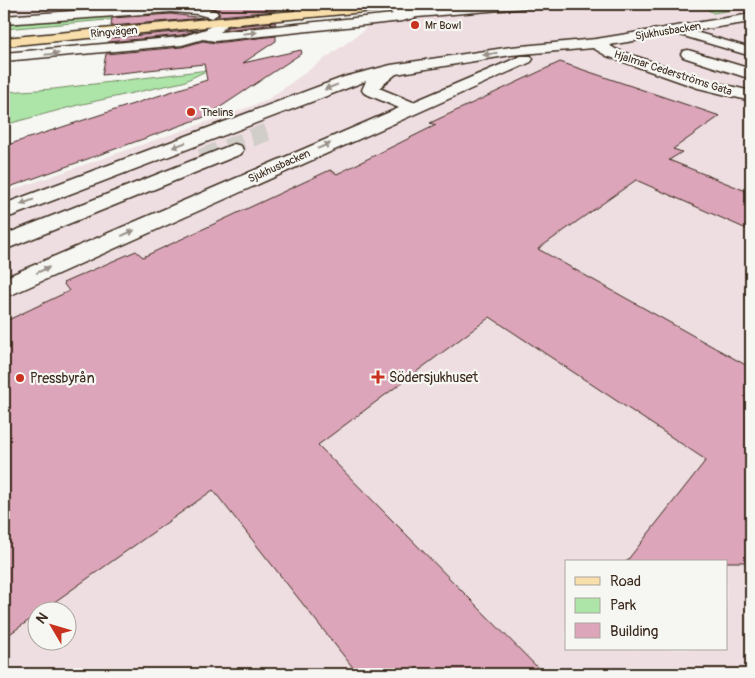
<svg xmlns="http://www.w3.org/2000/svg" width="755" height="678" font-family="Pangolin,sans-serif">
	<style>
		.built { fill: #eedee1; fill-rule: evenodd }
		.green { fill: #ade5a8; stroke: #748863 }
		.building { fill: #dca5b9; stroke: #3b2a1e }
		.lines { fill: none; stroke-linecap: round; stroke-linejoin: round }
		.minor-tunnel { stroke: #d1cdc8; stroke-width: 18; stroke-dasharray: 18 9; stroke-linecap: butt }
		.minor-casing { stroke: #3b2a1e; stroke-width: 3 }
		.major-casing { stroke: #3b2a1e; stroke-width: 3 }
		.minor { fill: #f6f6f2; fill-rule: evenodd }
		.major { fill: #f8deab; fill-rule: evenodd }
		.oneway { fill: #989088 }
		.poi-dot { fill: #c8321e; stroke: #f6f6f2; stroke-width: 2 }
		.labels { text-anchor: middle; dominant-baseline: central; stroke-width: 4.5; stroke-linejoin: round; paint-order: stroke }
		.far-poi-label { font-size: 11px; fill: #3b2a1e; stroke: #f6f6f2; text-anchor: start }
		.far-street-label { font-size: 11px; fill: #3b2a1e; stroke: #f6f6f2 }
		.poi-label { font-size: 14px; fill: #3b2a1e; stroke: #f6f6f2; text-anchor: start }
	</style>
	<rect width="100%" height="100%" fill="#f6f6f2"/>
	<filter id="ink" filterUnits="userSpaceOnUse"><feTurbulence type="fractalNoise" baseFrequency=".02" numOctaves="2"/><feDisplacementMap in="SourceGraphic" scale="10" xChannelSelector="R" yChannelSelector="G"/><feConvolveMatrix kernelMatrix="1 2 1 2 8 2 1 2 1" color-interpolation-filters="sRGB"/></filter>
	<g filter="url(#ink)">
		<path class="built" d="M4 4H259L186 11 174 10 4 23Z
			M499 4H708L707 9 713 13 751 7V674H4V193L266 101 363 31 374 17ZM566 562H726V649H566ZM38 610H68V640H38Z"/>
		<path class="green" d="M708 4H751V7L713 13 707 9Z
			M174 10 185 13 4 29V23Z
			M208 70 183 82 78 105 4 125V92L54 89Z"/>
		<path class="building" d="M193 4H275V11L218 16 220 13 216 9Z
			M171 14 203 18 111 26 112 18Z
			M275 22 276 24 225 30 228 27Z
			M198 30 181 35 108 42 109 38Z
			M276 36V41L243 63 301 50 302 53 207 116 4 189V146L207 80 204 64 102 75 106 54 182 47 203 41 215 43Z
			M560 62 720 116 673 149 682 152 669 160 751 193V231L636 180 538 249 751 368V562H626L706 460 490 317 318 445 544 674H358L213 490 43 610H38V614L4 638V322L69 291 63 283 136 251 143 257 330 170 337 174 436 125 430 123Z"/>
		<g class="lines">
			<path class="minor-tunnel" d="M201 158 267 132"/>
			<defs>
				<path id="minor" d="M171 4 198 6 216 11 218 14 212 18 197 14 171 12 4 24V16Z
					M291 4H303L310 14 304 18 300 17Z
					M491 4H531L525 8 417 17 402 21 215 41 203 39 182 45 4 61V53L181 37 206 29 224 18 230 22 220 32 393 14 389 11 395 7 425 10Z
					M751 14V22L692 31 751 48V56L677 34 609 45 617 50 709 81 751 91V101L698 88 607 56 593 48 511 55 396 74 379 88 413 102 521 56H531L533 59 531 62 13 294 4 296V278L399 108 364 93 362 90 366 81 12 216 4 217V204L344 77 391 65 511 47 596 39Z
					M688 50 751 69V79L683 57 681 54 683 51Z
					M234 144 241 146 243 150 241 154 4 250V235Z"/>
				<path id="major" d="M370 4H413L407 8 4 46V38Z"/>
			</defs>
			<use href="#minor" class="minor-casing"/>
			<use href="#major" class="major-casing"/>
			<use href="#minor" class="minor"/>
			<use href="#major" class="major"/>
		</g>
		<defs><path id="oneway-solid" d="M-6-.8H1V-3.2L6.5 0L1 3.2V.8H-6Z" transform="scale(1.25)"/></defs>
		<g class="oneway">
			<use href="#oneway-solid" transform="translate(250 33) rotate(-6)"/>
			<use href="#oneway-solid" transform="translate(52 54) rotate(-5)"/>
			<use href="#oneway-solid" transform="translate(490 54) rotate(171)"/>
			<use href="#oneway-solid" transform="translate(331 87) rotate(159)"/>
			<use href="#oneway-solid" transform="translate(179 145) rotate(159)"/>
			<use href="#oneway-solid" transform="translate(324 146) rotate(-23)"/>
			<use href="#oneway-solid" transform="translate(27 202) rotate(159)"/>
			<use href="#oneway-solid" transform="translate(128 233) rotate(-24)"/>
			<use href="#oneway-solid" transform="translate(43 270) rotate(-24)"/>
		</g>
	</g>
	<g class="poi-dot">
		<circle cx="415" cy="25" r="5"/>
		<circle cx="191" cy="112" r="5"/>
		<path d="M375.5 369.5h5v5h5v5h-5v5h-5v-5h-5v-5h5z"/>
		<circle cx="20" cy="378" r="5"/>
	</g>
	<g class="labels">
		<g class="far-poi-label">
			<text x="425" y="25">Mr Bowl</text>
			<text x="201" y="112">Thelins</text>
		</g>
		<g class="far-street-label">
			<text transform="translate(668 31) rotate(-9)">Sjukhusbacken</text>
			<text transform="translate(114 32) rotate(-5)">Ringvägen</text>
			<text transform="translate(673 73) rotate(18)">Hjalmar Cederströms Gata</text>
			<text transform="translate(279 166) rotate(-24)">Sjukhusbacken</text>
		</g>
		<g class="poi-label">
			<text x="389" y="377">Södersjukhuset</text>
			<text x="30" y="378">Pressbyrån</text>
		</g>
	</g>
	<rect width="755" height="678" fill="none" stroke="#f6f6f2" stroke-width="20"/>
	<rect x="10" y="10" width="735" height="658" fill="none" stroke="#3b2a1e" stroke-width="2" filter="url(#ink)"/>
	<rect x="565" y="560" width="162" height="90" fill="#f6f6f2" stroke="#aba49d"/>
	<rect x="575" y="577" width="25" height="8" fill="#f8deab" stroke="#aba49d"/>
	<text x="610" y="586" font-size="15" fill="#3b2a1e">Road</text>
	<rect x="575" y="598" width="25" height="15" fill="#ade5a8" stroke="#aba49d"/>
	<text x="610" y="610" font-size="15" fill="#3b2a1e">Park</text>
	<rect x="575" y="623" width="25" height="15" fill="#dca5b9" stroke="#aba49d"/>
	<text x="610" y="636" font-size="15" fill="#3b2a1e">Building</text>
	<g transform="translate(52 626) rotate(308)"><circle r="24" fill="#f6f6f2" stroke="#aba49d"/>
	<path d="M0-4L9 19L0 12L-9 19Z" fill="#c8321e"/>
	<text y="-8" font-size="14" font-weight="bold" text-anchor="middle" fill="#3b2a1e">N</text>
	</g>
</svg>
